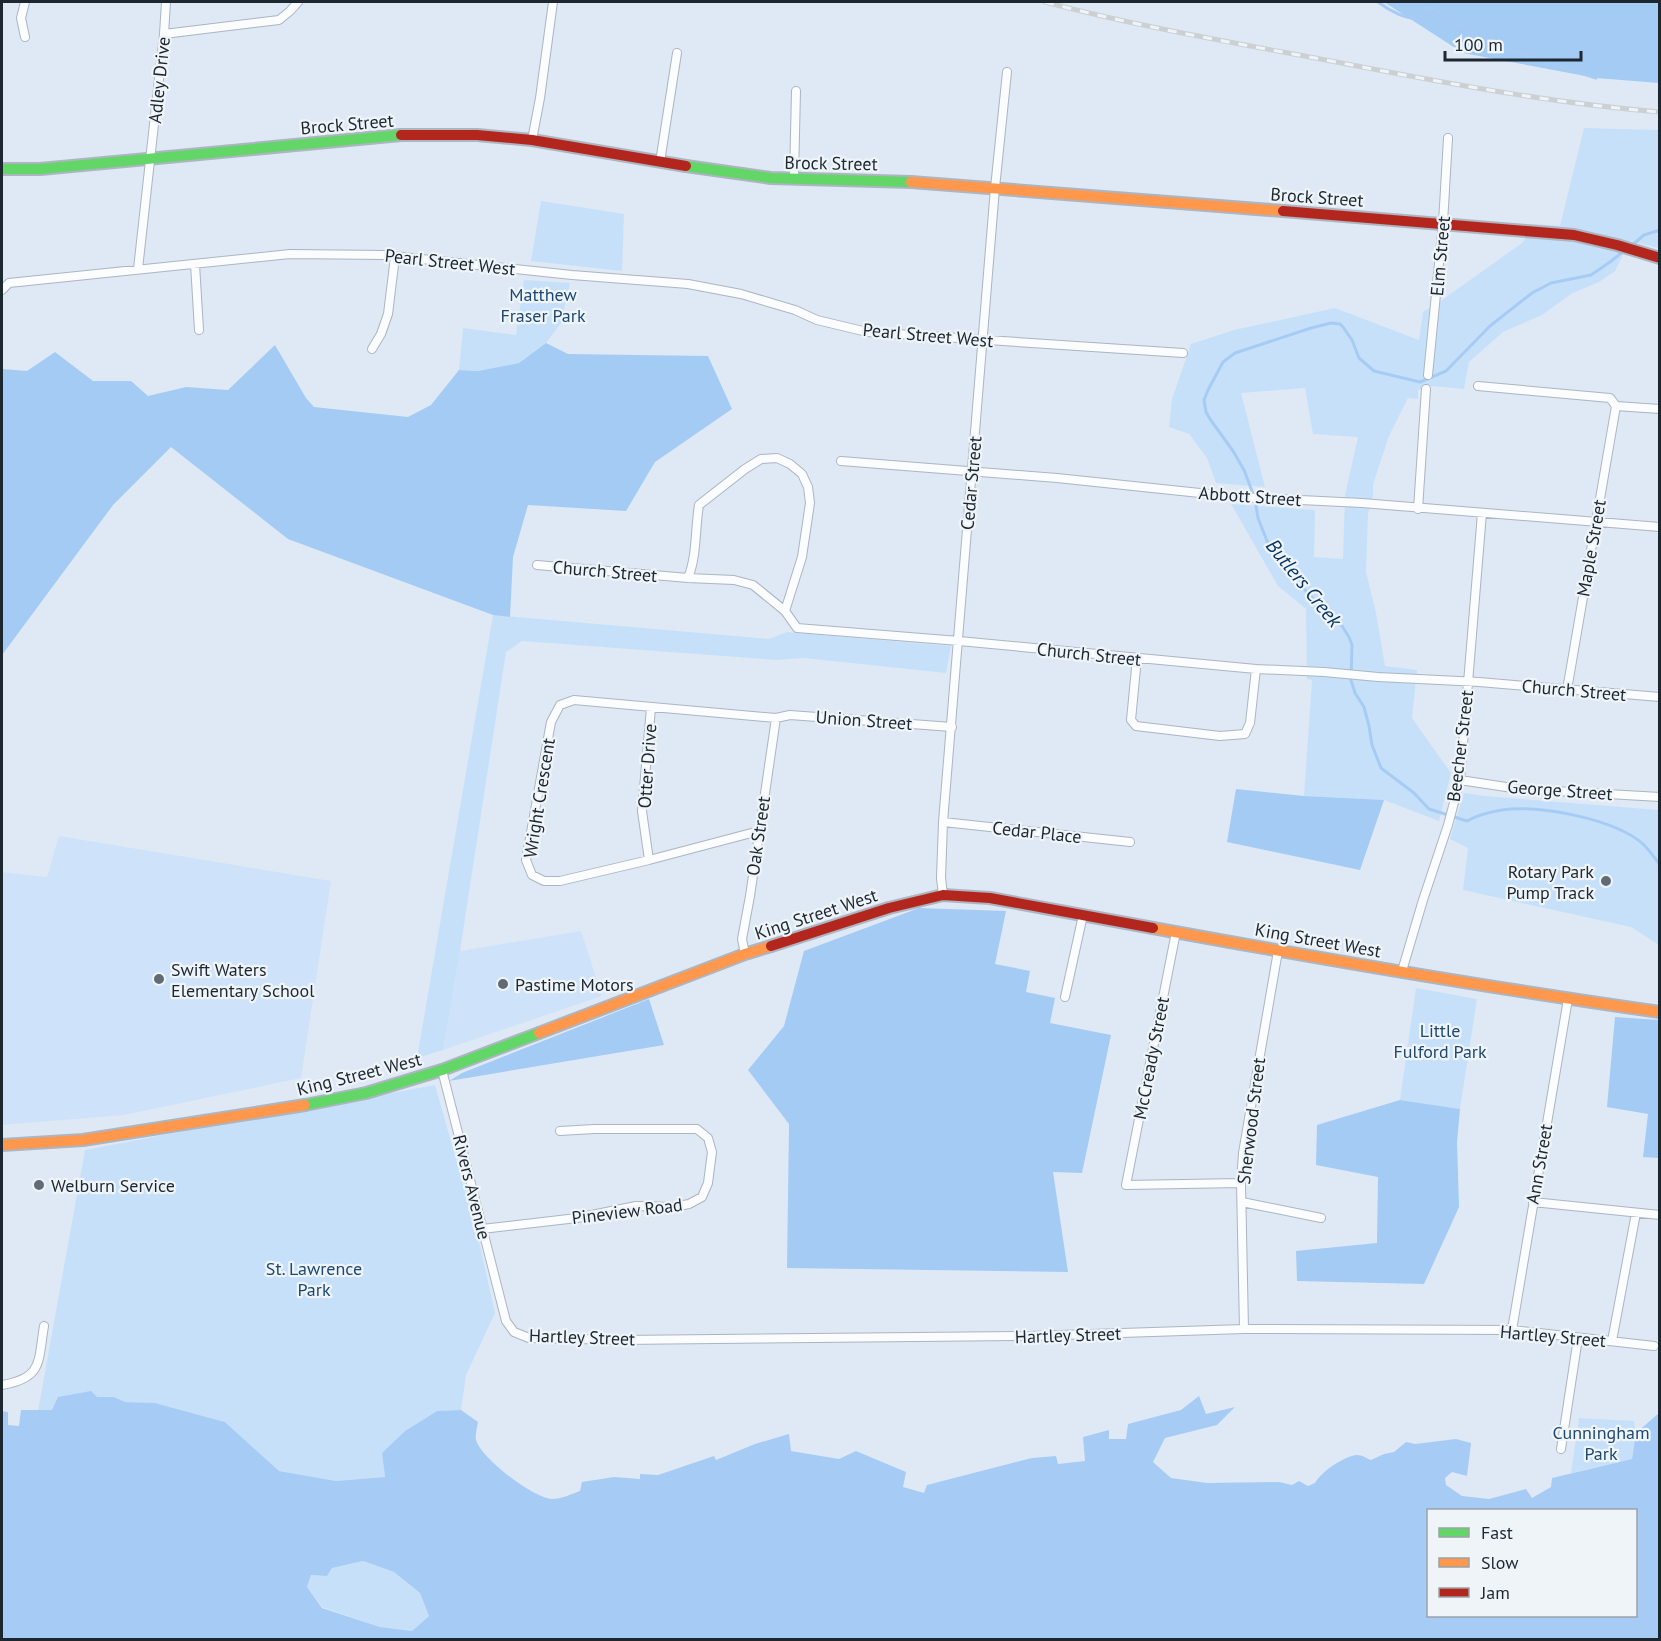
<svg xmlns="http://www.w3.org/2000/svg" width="1661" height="1641" font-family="'PT Sans',sans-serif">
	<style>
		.built { fill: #cee3fa }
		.green { fill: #c7e0f9 }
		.forest { fill: #a4cbf4 }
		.water { fill: #a6ccf5; fill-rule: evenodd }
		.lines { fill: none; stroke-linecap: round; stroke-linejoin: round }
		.stream { stroke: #a6ccf5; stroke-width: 3 }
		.street-casing { stroke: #acb5c0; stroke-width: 10 }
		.fast-casing { stroke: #acb5c0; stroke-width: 14 }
		.slow-casing { stroke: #acb5c0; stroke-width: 14 }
		.jam-casing { stroke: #acb5c0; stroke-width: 14 }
		.street { stroke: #fafcfe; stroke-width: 8 }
		.fast { stroke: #63d668; stroke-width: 10 }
		.slow { stroke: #ff974d; stroke-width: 10 }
		.jam { stroke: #b3261e; stroke-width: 10 }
		.rail-casing { stroke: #ccd0d3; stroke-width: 5 }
		.rail { stroke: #eff4f9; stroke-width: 3; stroke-dasharray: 9; stroke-linecap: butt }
		.poi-dot { fill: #616b75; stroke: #eff4f9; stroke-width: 2 }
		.labels { text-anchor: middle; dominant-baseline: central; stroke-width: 4.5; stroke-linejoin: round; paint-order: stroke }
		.street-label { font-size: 18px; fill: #1d2730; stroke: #eff4f9 }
		.park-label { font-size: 18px; fill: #1c4873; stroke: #eff4f9 }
		.poi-label { font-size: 18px; fill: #1d2730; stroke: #eff4f9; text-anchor: start }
		.water-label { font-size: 20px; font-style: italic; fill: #05355e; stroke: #eff4f9 }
	</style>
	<rect width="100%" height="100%" fill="#dee9f5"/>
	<path class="built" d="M59 836 331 881 301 1078 124 1115 2 1125V872L47 877Z
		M581 931 602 996 443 1050 460 951Z"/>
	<path class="green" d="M1584 128 1659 130V248L1630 241 1615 271 1599 282 1571 294 1542 315 1503 332 1469 362 1464 389 1432 386 1418 390V399L1408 398 1389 436 1373 484V496L1368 514 1366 572 1376 613 1385 666 1417 670 1412 718 1451 773 1439 821 1384 800 1304 796 1312 680 1307 679 1306 609 1278 586 1231 504 1315 510 1314 557 1343 559 1345 495 1358 437 1313 434 1305 388 1241 393 1265 487 1216 483 1207 458 1189 434 1169 427 1172 399 1191 344 1234 330 1335 308 1419 340 1423 312 1442 300 1522 243 1535 224 1560 226Z
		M541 201 624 214 622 271 531 261Z
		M524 280 570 283 561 323 546 343 519 363 478 371 459 370 463 328 516 335Z
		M493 615 769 639 787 632 951 646 946 673 804 658 777 660 522 641 506 652 460 951 443 1050 417 1058Z
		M1464 793 1485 796 1659 810V945L1631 927 1463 890 1468 848 1450 839Z
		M1416 988 1477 999 1460 1109 1400 1100Z
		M435 1085 478 1237 495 1313 466 1375 461 1410 437 1411 405 1431 382 1453 385 1477 336 1481 279 1471 225 1422 155 1403 124 1402 114 1397H97L52 1410 38 1411 85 1150 237 1121Z
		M1579 1418 1634 1421 1636 1433 1632 1459 1571 1473Z
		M363 1561 394 1572 420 1593 429 1616 412 1631 380 1627 322 1607 307 1587 311 1575 327 1576 332 1568Z"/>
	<path class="forest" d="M1384 2H1659V83L1596 78 1463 53Z
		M546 343 568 354 708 356 732 409 655 462 626 511 528 505 513 557 510 617 493 615 288 539 171 447 113 505 2 655V369L27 371 55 352 93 381H131L148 396 186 387 228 390 275 345 306 398 314 407 408 417 431 405 459 370 478 371 519 363Z
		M1236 789 1304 796 1384 800 1360 870 1227 842Z
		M919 908 1006 911 995 964 1030 971 1026 992 1055 998 1050 1023 1111 1035 1082 1173 1053 1172 1068 1272 787 1268 789 1124 748 1070 784 1026 804 951Z
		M649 999 664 1045 449 1081 462 1073Z
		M1615 1017 1659 1020V1158L1643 1157 1648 1114 1607 1107Z
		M1400 1100 1460 1109 1457 1142 1459 1207 1424 1284 1297 1281 1296 1251 1377 1243 1378 1177 1316 1165 1317 1125Z"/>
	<path class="water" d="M91 1391 97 1397H114L125 1402 155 1403 225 1422 279 1471 336 1481 385 1477 382 1453 405 1431 437 1411 461 1410 478 1422C477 1428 475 1435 476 1440 481 1458 533 1498 552 1499 561 1499 572 1494 580 1491L582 1482 614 1477 640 1479V1474L658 1475 714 1456 716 1460 755 1444 789 1434 791 1451 839 1459 856 1451 906 1472 903 1487 924 1493 927 1485 1032 1458 1056 1456 1058 1464 1085 1461 1083 1437 1109 1430V1439H1126L1128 1424 1181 1410 1199 1396 1206 1414 1235 1407 1217 1425 1165 1438 1153 1462 1171 1478 1207 1483 1279 1482 1292 1485 1299 1481 1308 1486 1315 1483C1321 1472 1344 1456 1357 1455 1362 1455 1366 1458 1371 1460L1384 1454 1394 1452 1406 1442 1415 1444 1456 1439 1471 1443 1467 1476 1452 1472 1445 1478 1446 1485 1462 1496 1489 1499 1526 1489 1532 1498 1551 1487 1552 1478 1632 1459 1636 1433 1659 1413V1639H2V1411L8 1412V1425L19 1426 21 1410H52L58 1397ZM1428 1510H1636V1616H1428ZM363 1561 394 1572 420 1593 429 1616 412 1631 380 1627 322 1608 307 1587 311 1575 327 1576 332 1568Z"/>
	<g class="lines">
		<path class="stream" d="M1378 2C1390 11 1403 18 1418 19L1428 8 1434 9 1475 36 1500 47 1596 78
			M1630 247 1644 235 1660 230
			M1625 250 1610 262 1591 275 1551 283 1532 293 1490 326 1446 371 1420 382 1374 371 1359 358 1352 340 1343 327 1340 324 1331 323 1311 328 1235 353 1223 362 1208 390 1204 400 1206 412 1210 419 1233 451 1244 470 1255 499 1258 518 1267 541 1304 589 1330 616 1342 626 1349 637 1352 645 1351 680 1355 693 1364 707 1369 726 1372 745 1381 768 1414 793 1429 809 1467 821C1478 815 1489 812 1502 810 1537 804 1615 819 1643 844 1649 850 1655 858 1660 865"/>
		<defs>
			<path id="street" d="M164 34 279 20 290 11 298 2
				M25 37 21 18 25 2
				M532 140 540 98 553 2
				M660 162 677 53
				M794 178 796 91
				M195 264 199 330
				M138 269 164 34 166 2
				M2 290 9 283 290 254 384 255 572 275 688 284 741 294 795 310 817 320 867 332 1183 353
				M372 349 381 334 388 314 395 257
				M1428 375 1443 223 1448 138
				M1478 386 1610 398 1616 406
				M1616 406 1660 409
				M841 461 1057 478 1238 497 1362 503 1660 527
				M1418 509 1426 389
				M537 565 688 578 734 580 753 585 785 611 797 628 959 641 1256 669 1324 672 1378 677 1479 682 1660 697
				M688 578C697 556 695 529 699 505L745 469 761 459 777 458 790 464 802 474 808 487 810 503 802 557 785 611
				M1137 658 1131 720 1136 726 1220 736 1245 734 1250 723 1256 669
				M1567 690 1616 406
				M1460 780 1519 789 1660 797
				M943 822 1130 842
				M759 831 649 860 560 881H544L532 875 526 860 551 722 560 705 574 700 776 718 790 715 952 727
				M649 860 642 811 651 708
				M943 895 941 878 943 822 995 188 1007 72
				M1176 932 1126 1185 1241 1183
				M745 954 742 939 750 896 776 718
				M1402 971 1423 900 1448 825 1460 780 1482 513
				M1065 997 1083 915
				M442 1070 506 1321 514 1332 529 1338 621 1340 1030 1336 1244 1329 1512 1330 1654 1346
				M1242 1202 1321 1218
				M1533 1202 1660 1215
				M482 1229 577 1218 636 1206 673 1207 689 1204 702 1197 708 1183 712 1152 708 1138 697 1129H594L560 1131
				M1244 1329 1241 1183 1243 1153 1278 951
				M1512 1330 1568 999
				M1612 1341 1636 1213
				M2 1385C43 1378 38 1362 44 1326
				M1561 1449 1578 1338"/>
			<path id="fast" d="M686 166 771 178 911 182
				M2 169H40L401 135
				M305 1105 366 1093 442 1070 539 1033"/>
			<path id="slow" d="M911 182 1283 211
				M1153 928C1322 959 1491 988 1660 1012
				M539 1033 745 954 771 946
				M2 1145 83 1140 305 1105"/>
			<path id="jam" d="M401 135H477L532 140 686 166
				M1283 211 1574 235 1617 245 1660 258
				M771 946 889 908 943 895 990 898 1153 928"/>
		</defs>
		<use href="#street" class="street-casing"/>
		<use href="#fast" class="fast-casing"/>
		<use href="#slow" class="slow-casing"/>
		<use href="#jam" class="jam-casing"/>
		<use href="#street" class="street"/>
		<use href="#fast" class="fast"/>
		<use href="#slow" class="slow"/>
		<use href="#jam" class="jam"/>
		<defs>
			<path id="rail" d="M1045 2C1140 27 1235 43 1331 61 1440 82 1549 103 1660 112"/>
		</defs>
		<use href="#rail" class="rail-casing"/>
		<use href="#rail" class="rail"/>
	</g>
	<g class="poi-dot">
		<circle cx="1606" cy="881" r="6"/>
		<circle cx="159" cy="979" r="6"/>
		<circle cx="503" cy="984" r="6"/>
		<circle cx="39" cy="1185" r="6"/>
	</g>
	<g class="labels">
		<g class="street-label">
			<text transform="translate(159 80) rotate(-84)">Adley Drive</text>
			<text transform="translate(347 124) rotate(-5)">Brock Street</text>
			<text transform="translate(831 163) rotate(1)">Brock Street</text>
			<text transform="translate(1317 197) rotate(4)">Brock Street</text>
			<text transform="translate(1440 256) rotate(-85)">Elm Street</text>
			<text transform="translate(450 262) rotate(6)">Pearl Street West</text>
			<text transform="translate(928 335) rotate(5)">Pearl Street West</text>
			<text transform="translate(971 483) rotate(-85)">Cedar Street</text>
			<text transform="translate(1250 496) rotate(4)">Abbott Street</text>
			<text transform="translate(1591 548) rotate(-80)">Maple Street</text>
			<text transform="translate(605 571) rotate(5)">Church Street</text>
			<text transform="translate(1089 654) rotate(6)">Church Street</text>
			<text transform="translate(1574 690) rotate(5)">Church Street</text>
			<text transform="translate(864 720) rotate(4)">Union Street</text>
			<text transform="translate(1460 746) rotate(-83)">Beecher Street</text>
			<text transform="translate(647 766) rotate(-86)">Otter Drive</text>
			<text transform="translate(1560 790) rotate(4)">George Street</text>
			<text transform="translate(539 798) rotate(-81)">Wright Crescent</text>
			<text transform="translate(1037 832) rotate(6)">Cedar Place</text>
			<text transform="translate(758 836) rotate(-82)">Oak Street</text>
			<text transform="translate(816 914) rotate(-18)">King Street West</text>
			<text transform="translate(1318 940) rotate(10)">King Street West</text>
			<text transform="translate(1151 1058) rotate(-79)">McCready Street</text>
			<text transform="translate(359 1074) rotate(-14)">King Street West</text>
			<text transform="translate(1251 1121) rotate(-83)">Sherwood Street</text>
			<text transform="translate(1539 1164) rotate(-80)">Ann Street</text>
			<text transform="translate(472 1187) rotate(76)">Rivers Avenue</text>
			<text transform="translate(627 1211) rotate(-7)">Pineview Road</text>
			<text transform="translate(1068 1335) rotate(-2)">Hartley Street</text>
			<text transform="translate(1553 1336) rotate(5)">Hartley Street</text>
			<text transform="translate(582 1337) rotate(2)">Hartley Street</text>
		</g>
		<g class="park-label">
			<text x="543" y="294">Matthew<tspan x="543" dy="21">Fraser Park</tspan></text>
			<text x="1440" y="1030">Little<tspan x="1440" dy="21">Fulford Park</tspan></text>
			<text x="314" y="1268">St. Lawrence<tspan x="314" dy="21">Park</tspan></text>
			<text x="1601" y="1432">Cunningham<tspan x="1601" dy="21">Park</tspan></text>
		</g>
		<g class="poi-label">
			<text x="1594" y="871" text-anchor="end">Rotary Park<tspan x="1594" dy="21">Pump Track</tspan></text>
			<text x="171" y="969">Swift Waters<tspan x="171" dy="21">Elementary School</tspan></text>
			<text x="515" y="984">Pastime Motors</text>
			<text x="51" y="1185">Welburn Service</text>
		</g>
		<g class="water-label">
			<text transform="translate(1304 583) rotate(51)">Butlers Creek</text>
		</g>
	</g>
	<rect width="1661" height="1641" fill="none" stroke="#1d2730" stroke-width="6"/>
	<rect x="1427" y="1509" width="210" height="108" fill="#eff4f9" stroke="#9ba2a9" stroke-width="1.5"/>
	<rect x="1439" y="1528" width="30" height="9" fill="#63d668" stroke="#9ba2a9" stroke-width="1.5"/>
	<text x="1481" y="1539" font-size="18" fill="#1d2730">Fast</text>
	<rect x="1439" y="1558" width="30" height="9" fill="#ff974d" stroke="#9ba2a9" stroke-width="1.5"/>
	<text x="1481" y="1569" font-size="18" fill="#1d2730">Slow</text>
	<rect x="1439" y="1588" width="30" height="9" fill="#b3261e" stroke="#9ba2a9" stroke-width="1.5"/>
	<text x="1481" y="1599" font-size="18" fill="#1d2730">Jam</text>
	<path d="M1445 51v9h136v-9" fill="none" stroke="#1d2730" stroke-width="3"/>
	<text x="1454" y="51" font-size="18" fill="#1d2730" stroke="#eff4f9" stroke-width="4.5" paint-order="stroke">100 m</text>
</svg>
